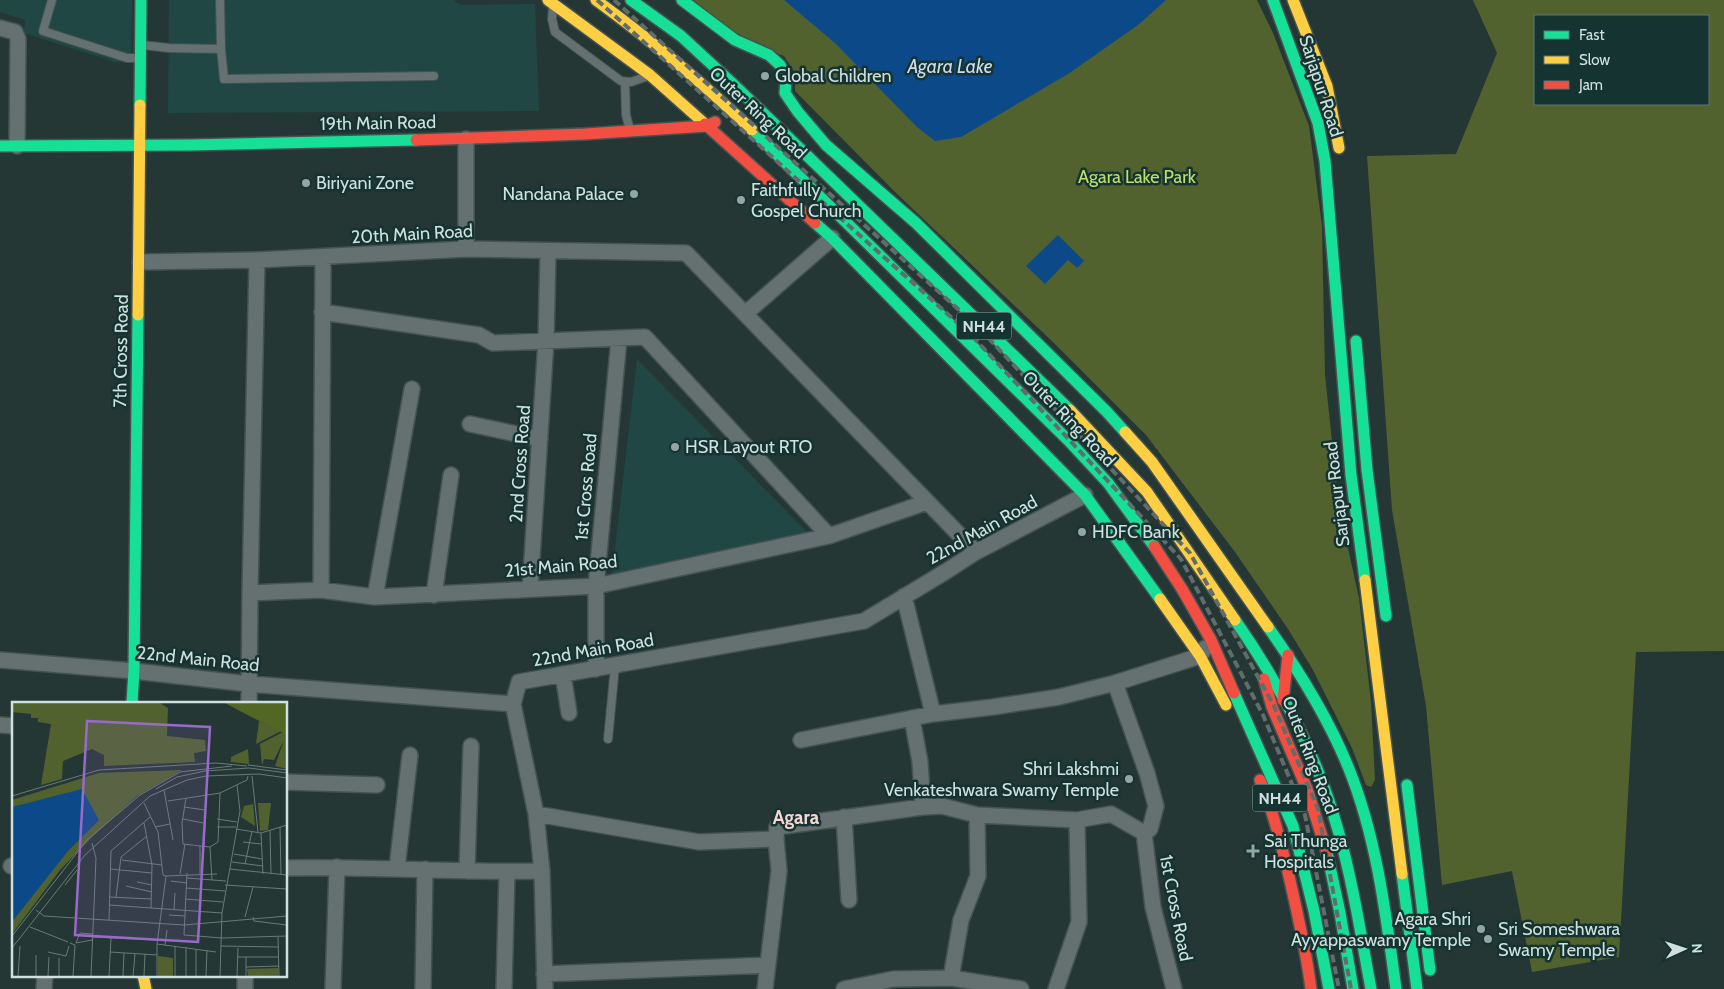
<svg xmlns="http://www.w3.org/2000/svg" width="1724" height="989" font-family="Cabin,sans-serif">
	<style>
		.built { fill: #204744 }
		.green { fill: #51622e; fill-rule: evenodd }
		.water { fill: #0c4988 }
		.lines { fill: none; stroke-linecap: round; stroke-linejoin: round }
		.lane-casing { stroke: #445352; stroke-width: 10 }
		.street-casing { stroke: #445352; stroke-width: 18 }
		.fast-casing { stroke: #445352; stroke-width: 14 }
		.slow-casing { stroke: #445352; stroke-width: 14 }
		.jam-casing { stroke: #445352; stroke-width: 14 }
		.lane { stroke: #657170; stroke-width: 8 }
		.street { stroke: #657170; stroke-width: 15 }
		.fast { stroke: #16e098; stroke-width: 11 }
		.slow { stroke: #ffcf43; stroke-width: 11 }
		.jam { stroke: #f24e42; stroke-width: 11 }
		.rail { stroke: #606d6c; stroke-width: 4; stroke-dasharray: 8 4; stroke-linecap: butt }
		.poi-dot { fill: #94a5a3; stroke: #143331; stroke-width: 2 }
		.labels { text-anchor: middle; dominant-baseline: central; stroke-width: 5; stroke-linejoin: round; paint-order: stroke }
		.shield { fill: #143331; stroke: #97acaa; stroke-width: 1 }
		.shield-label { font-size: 16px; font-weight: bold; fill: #cfe0de }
		.poi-label { font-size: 18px; fill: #cfe0de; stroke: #143331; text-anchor: start }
		.street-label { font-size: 18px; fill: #cfe0de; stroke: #143331 }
		.park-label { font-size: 18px; fill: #bee163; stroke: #143331 }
		.water-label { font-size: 19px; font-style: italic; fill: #ccdbee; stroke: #143331 }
		.neighbourhood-label { font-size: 19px; font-weight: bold; fill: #fad6d3; stroke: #143331 }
		.inset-road { fill: none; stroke: #697b79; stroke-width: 1 }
		.view { fill: #986bca; fill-opacity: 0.15; stroke: #986bca; stroke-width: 2.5 }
		.inset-edge { fill: none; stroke: #cfe0de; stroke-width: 2.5 }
	</style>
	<rect width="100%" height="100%" fill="#253735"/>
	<path class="built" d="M0 0H132L131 63 115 62 24 33 25 20 0 12Z
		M169 0H454L461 5 535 4 539 111 168 113Z
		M637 359 810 535 612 575Z"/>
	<path class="green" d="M686 0H1257L1273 33 1309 126 1322 226 1325 375 1339 507 1359 598 1371 702 1375 780 1371 787 1366 785 1352 748 1313 670 1288 629 1235 552 1146 435 1056 345 894 191 795 91V73L784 56 741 39Z
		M1473 0H1724V651L1636 652 1619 957 1532 972 1512 871 1442 885 1426 706 1392 510 1367 156 1456 154 1497 53ZM1708 16V104H1535V16Z"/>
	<path class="water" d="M784 0H1166L1138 25 1068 74 961 137 935 141 917 127 835 43Z
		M1058 235 1084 261 1077 268 1068 260 1045 284 1026 266Z"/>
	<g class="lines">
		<defs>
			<path id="lane" d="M52 0 43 31 127 58H139
				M553 7 552 19 555 32 621 81 631 82 648 76
				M142 45 169 48 221 49 220 0
				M221 49 224 79 434 76
				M625 82 626 115 630 130
				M608 739 615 666"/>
			<path id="street" d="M0 28 15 32 18 39 17 146
				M466 139V249
				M140 262 257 260 466 249 686 253 976 552
				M322 312 479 335 493 343 645 337 829 536
				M745 314 832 238
				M470 424 540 439
				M530 589 546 341 548 252
				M321 590 323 257
				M250 593 321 590 375 597 596 586 829 536 927 502
				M434 595 451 475
				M904 596 933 714
				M375 597 412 389
				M0 660 134 671 249 684 513 704 519 682 864 621 945 572 976 552 1085 495
				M596 669V586L619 339
				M563 674 569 713
				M1115 683 1147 773 1156 806 1150 829 1144 833
				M249 703 250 593 257 260
				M513 704 536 814 542 871 545 989
				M912 718 920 762 923 807
				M0 725 14 726
				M801 740 933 714 993 707 1059 697 1115 683 1200 656 1205 648
				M286 782 377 785
				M536 814 699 842 776 839
				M844 817 849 900
				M1144 833 1153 907 1174 989
				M11 866H14
				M286 868C372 866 457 873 542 871
				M397 868 410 755
				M467 871 471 746
				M544 974 768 965
				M951 978 961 920 978 876 977 815
				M44 989 45 975
				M245 989V975
				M333 989 337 867
				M423 989 425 869
				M504 989 507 872
				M765 989 779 871 776 839 777 827 923 807 942 806 977 815 1077 820 1111 814 1144 833
				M844 989 893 979 951 978 1021 989
				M1056 989 1079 922 1077 820"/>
			<path id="fast" d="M631 0 681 36 732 83 1070 410
				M682 0 735 40 769 55 780 65 786 79 785 93 798 112 826 145 916 223 1107 412 1125 432
				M1273 0 1318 123 1325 161 1351 475 1365 580
				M140 105 141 0
				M752 130 1068 440 1108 483 1154 546
				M0 146 191 145 416 140
				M815 223 832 238 1085 495 1160 599
				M1356 341 1367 470 1386 616
				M1235 620C1279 683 1317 755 1338 830 1353 882 1361 936 1371 989
				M1268 627C1299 671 1329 719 1349 769 1377 839 1386 915 1396 989
				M1234 693 1293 826 1314 911 1329 989
				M132 703 134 671 138 315
				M1407 785 1430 970
				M1327 853 1340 913 1353 989
				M1402 874 1417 989"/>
			<path id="slow" d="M548 0 650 75 705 124
				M596 0C652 41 702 82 752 130
				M1293 0 1327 86 1339 148
				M138 315 140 105
				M1070 410 1147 492 1235 620
				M1125 432 1152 462 1268 627
				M1365 580 1402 874
				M1160 599 1200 656 1226 705
				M143 975 146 989"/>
			<path id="jam" d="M705 124 815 223
				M416 140 585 134 707 126 715 122
				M1154 546 1182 589 1211 640 1234 693
				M1264 679 1272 707 1307 789 1327 853
				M1283 700 1288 655
				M1260 780C1273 810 1280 841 1288 872 1297 911 1306 949 1311 989"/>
		</defs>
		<use href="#lane" class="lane-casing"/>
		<use href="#street" class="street-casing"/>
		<use href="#fast" class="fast-casing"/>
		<use href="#slow" class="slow-casing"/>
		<use href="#jam" class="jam-casing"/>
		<use href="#lane" class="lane"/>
		<use href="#street" class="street"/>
		<use href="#fast" class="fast"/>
		<use href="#slow" class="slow"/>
		<use href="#jam" class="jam"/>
		<path class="rail" d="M597 0 971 335 1181 559 1263 715 1305 815 1339 989
			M614 0 978 327 1190 553 1274 706 1318 809 1351 989"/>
	</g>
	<g class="poi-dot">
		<circle cx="765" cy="76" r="5"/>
		<circle cx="306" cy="183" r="5"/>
		<circle cx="634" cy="194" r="5"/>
		<circle cx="741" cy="200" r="5"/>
		<circle cx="675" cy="447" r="5"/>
		<circle cx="1082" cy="532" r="5"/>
		<circle cx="1129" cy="779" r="5"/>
		<path d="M1250.5 843.5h5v5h5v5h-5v5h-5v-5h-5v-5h5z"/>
		<circle cx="1481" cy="929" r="5"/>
		<circle cx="1488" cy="939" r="5"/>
	</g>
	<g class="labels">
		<g class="shield">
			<rect x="956.5" y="312.5" width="55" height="27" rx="4"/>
			<rect x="1252.5" y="784.5" width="55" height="27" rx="4"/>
		</g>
		<g class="shield-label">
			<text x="984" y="326">NH44</text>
			<text x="1280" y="798">NH44</text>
		</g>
		<g class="poi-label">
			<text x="775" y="76">Global Children</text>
			<text x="316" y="183">Biriyani Zone</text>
			<text x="751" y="190">Faithfully<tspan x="751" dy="21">Gospel Church</tspan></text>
			<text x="624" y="194" text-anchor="end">Nandana Palace</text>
			<text x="685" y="447">HSR Layout RTO</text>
			<text x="1092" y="532">HDFC Bank</text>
			<text x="1119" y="769" text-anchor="end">Shri Lakshmi<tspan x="1119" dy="21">Venkateshwara Swamy Temple</tspan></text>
			<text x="1264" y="841">Sai Thunga<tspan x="1264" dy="21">Hospitals</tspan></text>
			<text x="1471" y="919" text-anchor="end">Agara Shri<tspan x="1471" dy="21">Ayyappaswamy Temple</tspan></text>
			<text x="1498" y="929">Sri Someshwara<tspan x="1498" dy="21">Swamy Temple</tspan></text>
		</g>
		<g class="street-label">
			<text transform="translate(1321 86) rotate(72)">Sarjapur Road</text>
			<text transform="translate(758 113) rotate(43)">Outer Ring Road</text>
			<text transform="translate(378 123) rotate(-1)">19th Main Road</text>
			<text transform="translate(412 234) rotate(-3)">20th Main Road</text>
			<text transform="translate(121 351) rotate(-89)">7th Cross Road</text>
			<text transform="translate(1069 419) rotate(46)">Outer Ring Road</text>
			<text transform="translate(520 464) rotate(-86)">2nd Cross Road</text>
			<text transform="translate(586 487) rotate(-85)">1st Cross Road</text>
			<text transform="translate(1337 494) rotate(-97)">Sarjapur Road</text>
			<text transform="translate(982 530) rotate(-29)">22nd Main Road</text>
			<text transform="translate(561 566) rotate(-5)">21st Main Road</text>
			<text transform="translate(593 650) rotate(-10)">22nd Main Road</text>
			<text transform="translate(198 659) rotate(6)">22nd Main Road</text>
			<text transform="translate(1310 755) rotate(69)">Outer Ring Road</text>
			<text transform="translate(1176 908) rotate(79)">1st Cross Road</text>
		</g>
		<g class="park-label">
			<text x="1137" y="177">Agara Lake Park</text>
		</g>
		<g class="water-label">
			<text x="950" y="66">Agara Lake</text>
		</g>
		<g class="neighbourhood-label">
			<text x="796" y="817">Agara</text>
		</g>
	</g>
	<g transform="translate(12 702)">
		<rect width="275" height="275" fill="#253735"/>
		<path d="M0 1H148L156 6 155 34 193 38 194 49 182 51 183 60 92 64V53L80 47 51 59 50 77 29 83 39 22 26 20V16H19V12L0 10ZM247 19 269 29 244 42ZM271 30 275 33V67L263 64 272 38 262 58 252 57 250 63 248 42ZM236 47 237 62 219 60V55ZM170 68 125 94 80 135 48 168 0 232V98L87 71ZM246 101H259L256 128 248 129ZM241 102 243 124 229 115 232 104ZM146 254 161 256V274H146ZM266 266V274H236L235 267Z" fill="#51622e"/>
		<path d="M213 1H275V33L228 9Z" fill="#536725"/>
		<path d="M70 87 87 118 56 149 0 220V105Z" fill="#0c4988"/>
		<path class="inset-road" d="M236 63 275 68M240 74 246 130M144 87 165 75 193 69 237 66 275 71M152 88 161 138M0 94 87 68 204 61 235 64M174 96 170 121 171 142 198 145M156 99 208 91 235 78 236 74M132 101 146 130 151 173 154 174 145 242V274M172 105 193 108M171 117 191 121M205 117 225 120M132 121 140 163 139 206M143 125 158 122M205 125H224M268 125 269 173M224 127 249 131 275 123M258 129 259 172M249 131 251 172M231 140 249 142M192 145 194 94M222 152 250 157M110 158 150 163M220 160 251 164M233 162 240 129M98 167 140 171M218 167 275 173M175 171 172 233 210 236 275 234M168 172 173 142M188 172V144M154 174 205 172M175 176 214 179M200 178 198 145 206 140 208 91M159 179 175 181M125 180 140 183M53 183 65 168M213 183 275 187M114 184 140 190M174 186 213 189M97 195 139 197M104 195 109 155 135 134M173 197 211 200M97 203 210 211M162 207 163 191M24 208 32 214 172 223 275 214M157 213 173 214M233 215 241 185M241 215 242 219 275 223M97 218 99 149 138 115M18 225 56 240M0 234 75 138 128 93 168 70 220 64M81 235 145 238M266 235 267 274M80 238 64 241 68 231 81 232M58 241 63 243 61 274M145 242 204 250M153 243 155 228M209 244 267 245M163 245V274M174 245V274M0 246 73 153 138 94 175 78 194 74 247 72 275 76M36 250 54 254 57 244M98 250 145 253M225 255H267M234 265 267 264M6 274 8 244M24 274V253M36 274 37 255M47 274V256M79 274 84 156 80 141M97 274 99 236M111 274 112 251M121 274 123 252M132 274 133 252M184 274V247M194 274 195 248M208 274 210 211 228 109 225 83M225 274 226 246M234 274V255"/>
		<path class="view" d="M75 19 198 25 186 240 63 233Z"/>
		<rect width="275" height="275" class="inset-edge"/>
	</g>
	<rect x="1534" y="15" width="175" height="90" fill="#143331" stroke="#5f7876"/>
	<rect x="1544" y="31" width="25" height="8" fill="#16e098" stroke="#5f7876"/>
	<text x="1579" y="40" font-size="15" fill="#cfe0de">Fast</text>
	<rect x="1544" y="56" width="25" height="8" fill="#ffcf43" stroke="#5f7876"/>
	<text x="1579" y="65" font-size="15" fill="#cfe0de">Slow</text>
	<rect x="1544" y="81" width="25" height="8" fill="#f24e42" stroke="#5f7876"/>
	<text x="1579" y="90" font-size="15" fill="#cfe0de">Jam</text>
	<g transform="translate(1684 949) rotate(87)" stroke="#143331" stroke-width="4" paint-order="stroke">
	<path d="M0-4L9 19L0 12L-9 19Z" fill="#cfe0de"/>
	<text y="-8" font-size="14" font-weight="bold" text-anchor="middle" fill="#cfe0de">N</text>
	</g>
</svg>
